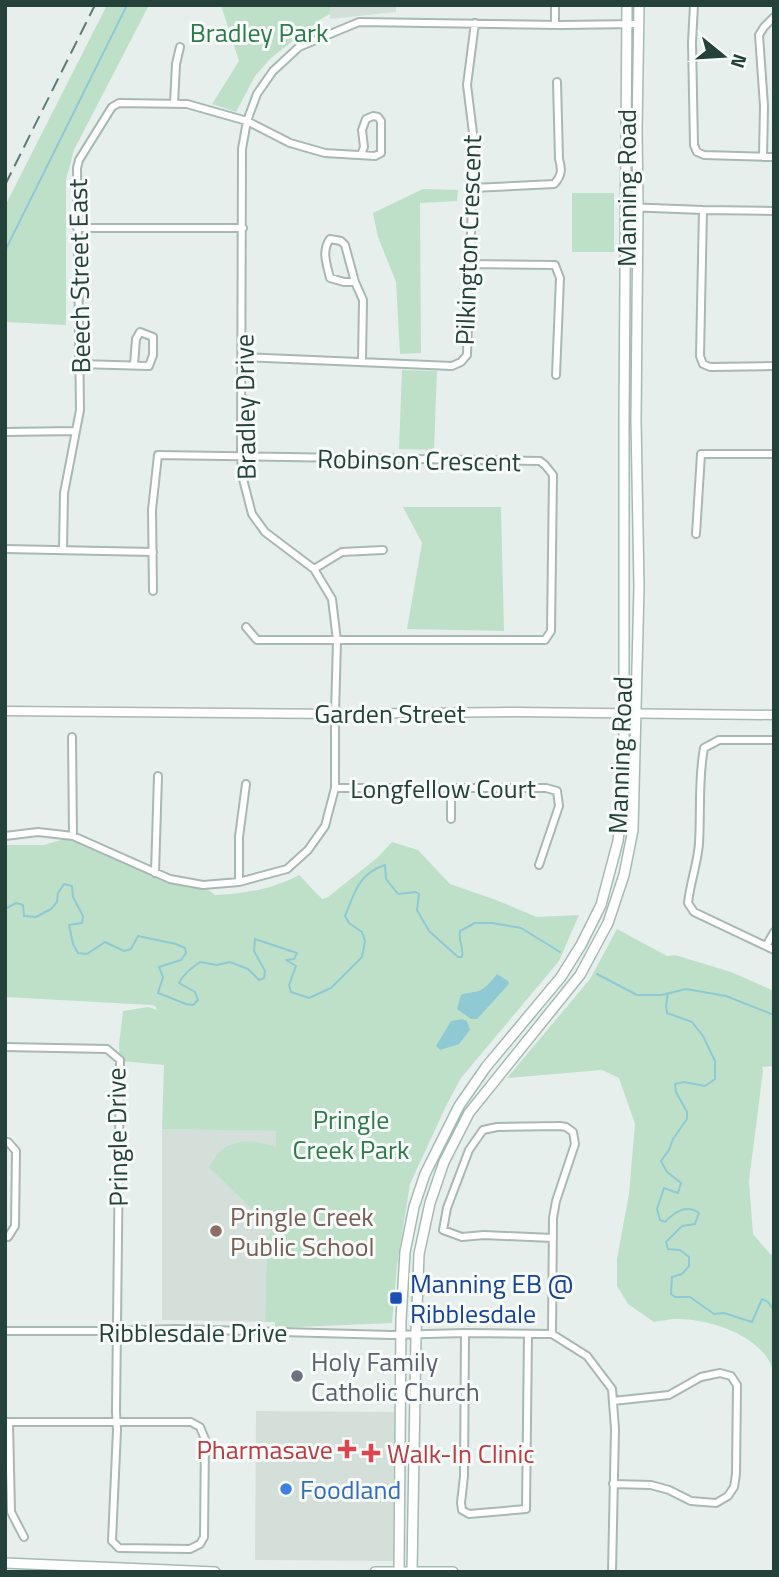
<svg xmlns="http://www.w3.org/2000/svg" width="779" height="1577" font-family="'Titillium Web',sans-serif">
	<style>
		.built { fill: #d4dfda }
		.green { fill: #bfe0c8 }
		.water { fill: #8ec9d4 }
		.lines { fill: none; stroke-linecap: round; stroke-linejoin: round }
		.stream { stroke: #8ec9d4; stroke-width: 2 }
		.minor-casing { stroke: #a8b8b2; stroke-width: 10 }
		.tertiary-casing { stroke: #a8b8b2; stroke-width: 11 }
		.secondary-casing { stroke: #a4bbb3; stroke-width: 12 }
		.minor { stroke: #fff; stroke-width: 6 }
		.tertiary { stroke: #fff; stroke-width: 8 }
		.secondary { stroke: #fff; stroke-width: 9 }
		.rail { stroke: #5f7d75; stroke-width: 2; stroke-dasharray: 14 7; stroke-linecap: butt }
		.education-dot { fill: #8d6e63; stroke: #f7fbf9; stroke-width: 2.5 }
		.transit-dot { fill: #1a4fb4; stroke: #f7fbf9; stroke-width: 2.5 }
		.worship-dot { fill: #6b7280; stroke: #f7fbf9; stroke-width: 2.5 }
		.health-dot { fill: #e0444e; stroke: #f7fbf9; stroke-width: 2.5 }
		.shop-dot { fill: #3f7fe0; stroke: #f7fbf9; stroke-width: 2.5 }
		.labels { text-anchor: middle; dominant-baseline: central; stroke-width: 6; stroke-linejoin: round; paint-order: stroke }
		.park-label { font-size: 26px; fill: #2d7a4b; stroke: #f7fbf9 }
		.street-label { font-size: 26px; fill: #24423a; stroke: #f7fbf9 }
		.education-label { font-size: 26px; fill: #785e54; stroke: #f7fbf9; text-anchor: start }
		.transit-label { font-size: 26px; fill: #164399; stroke: #f7fbf9; text-anchor: start }
		.worship-label { font-size: 26px; fill: #5b616d; stroke: #f7fbf9; text-anchor: start }
		.health-label { font-size: 26px; fill: #be3a42; stroke: #f7fbf9; text-anchor: end }
		.shop-label { font-size: 26px; fill: #366cbe; stroke: #f7fbf9; text-anchor: start }
	</style>
	<rect width="100%" height="100%" fill="#e6efeb"/>
	<path class="built" d="M330 5H396V12L330 19Z
		M162 1129 284 1131 274 1223 267 1238 265 1322 162 1320Z
		M256 1411 394 1412 393 1561 255 1560Z"/>
	<path class="green" d="M107 5H149L74 150 66 180V325L5 322V206Z
		M221 5H330V14L321 19 271 58 255 76 236 112 212 104 239 61Z
		M423 189 458 190 457 201 420 203 421 353 400 354 396 282 378 237 373 213Z
		M572 193H614V252H572Z
		M402 370 437 371 434 450 399 449Z
		M403 507H501L504 631 407 629 422 543Z
		M74 836 155 873 202 885 215 895C243 894 274 889 299 875L322 899 328 897 377 858 392 842 418 850 450 884 496 900 537 917 579 915 559 961 461 1078 446 1106 410 1184 397 1266 392 1323 275 1328V1322H265L267 1238 274 1223 276 1211 259 1216 209 1167C213 1161 218 1152 224 1148 238 1139 261 1141 276 1147V1131L162 1129 164 1065 120 1061 119 1045 123 1011 148 1007 157 1010 155 1006 151 1005 5 997V845H44Z
		M617 929 667 956 675 955 731 972 774 991V1066L762 1067 763 1071 749 1181 753 1234 770 1254 774 1255V1375C768 1337 709 1318 676 1319 669 1319 661 1321 654 1322L628 1304 617 1286V1259L629 1194 635 1124 619 1078 602 1070 507 1078 590 979Z"/>
	<path class="water" d="M497 974 508 981 509 984 477 1019H471L457 1009 461 995C467 992 473 993 479 991 487 987 492 980 497 974Z
		M462 1019 467 1021 470 1030 459 1044 440 1050 436 1046 451 1021Z"/>
	<g class="lines">
		<path class="stream" d="M5 251 127 5
			M5 909 16 903 23 905 24 916 36 917 51 909 57 902 58 893 64 884 72 886 73 897 83 916 82 923 69 925 73 944 78 953 87 954 105 942 124 951 131 949 138 936 176 944 185 948 186 953 181 960 159 967 163 977 158 993 186 1004 193 1005 198 1000 195 992 179 983C183 974 192 968 200 962L217 965 230 962 248 969 259 980 264 978 265 971 254 951 255 939 297 953 294 959 286 960 296 966 289 985 291 992 309 998 331 988 362 957 365 941 362 932 349 923 345 916C355 892 358 874 385 865L386 879 398 894 416 892 419 894 417 910 429 931 458 957H462C464 947 458 941 460 931L475 923H492L521 928 560 952
			M5 924V926
			M597 974 637 995H662L686 989 726 996 774 1015
			M668 993 666 1006 667 1013 692 1022 703 1036 715 1061V1079L705 1086 684 1082 675 1084 676 1092 687 1112V1119L673 1139 669 1150 661 1161 667 1172 681 1183 678 1193 664 1188 657 1209 660 1220 665 1222C674 1212 687 1204 699 1213L695 1224 682 1226 666 1242 668 1249 680 1250 689 1257V1266L682 1274 672 1277 671 1294 675 1297H690L714 1314 724 1313 752 1322 762 1299 768 1302 774 1310"/>
		<defs>
			<path id="minor" d="M555 5V25
				M694 5 692 42 694 145 697 152 704 155 774 157
				M174 104 176 64 180 47
				M763 157 764 106 759 35 764 27 774 17
				M473 188 554 184C562 176 562 169 559 159L557 82
				M626 207 703 210 774 211
				M703 210 700 356 703 364 710 367 774 366
				M77 228H243
				M470 264 555 265 560 278 556 375
				M355 282H344L330 278C327 265 321 251 330 239L341 241 345 245 355 282 363 300 362 361
				M243 357 452 366 461 362 467 355 474 141 467 85 475 23
				M79 364 149 366 153 355V337L140 332 136 339 134 365
				M5 432 75 431
				M696 534 701 454H774
				M5 549 153 552
				M63 549 64 493 80 410 77 168 79 160 112 107 119 103 187 104 247 121 290 143 325 153 375 156 381 153V121L378 117 373 116 366 119 362 130 364 147 361 155
				M314 569 342 552 383 550
				M153 591 152 510 158 455 540 461 545 465 553 475 551 631 545 640H257L246 627
				M72 737 73 836
				M774 740H719L704 748C698 779 701 811 699 843 698 862 690 883 688 903L694 912 774 950
				M335 788H546L557 791 559 806 539 865
				M451 789V819
				M5 836 38 832 73 836 170 879 203 885 239 882 287 869 308 850 325 826 335 788V714L337 641 332 599 314 569 265 532 252 514 243 479 241 457 242 149 247 121 257 94 273 71 299 47 359 22 560 25 639 24
				M155 873 158 776
				M239 882V837L246 784
				M766 946 774 932
				M5 1047 107 1049 120 1060 116 1412 117 1430 112 1541 119 1548 190 1549 200 1544 204 1537 205 1439 200 1427 191 1422H5
				M5 1142H8L16 1151 15 1226 8 1237 5 1236
				M5 1331H117L174 1329 391 1335 465 1333 552 1334 587 1356 612 1389 615 1429 612 1572
				M465 1333 464 1476 461 1503 462 1510 469 1514 526 1509 528 1334
				M552 1334 553 1218 556 1201 575 1144 573 1132 566 1127 560 1126 497 1127 483 1130 469 1150 447 1208 443 1230 462 1237 484 1235 553 1238
				M613 1401 669 1395 701 1377 720 1373 731 1376 737 1385 736 1474 734 1487 728 1496 716 1503 691 1501 669 1490 651 1485 613 1484
				M9 1422 11 1512 24 1537"/>
			<path id="tertiary" d="M5 711 335 714 515 712 774 715"/>
			<path id="secondary" d="M5 1563 215 1572
				M375 1572H453
				M399 1572 401 1320 405 1252 414 1207 425 1174 459 1106 486 1067 561 977 581 945 601 905 618 841 624 785V417L627 5
				M412 1572 416 1334 419 1254 430 1203 444 1162 469 1113 580 975 608 923 624 875 633 830 639 587 636 420 638 207 637 131 639 5"/>
		</defs>
		<use href="#minor" class="minor-casing"/>
		<use href="#tertiary" class="tertiary-casing"/>
		<use href="#secondary" class="secondary-casing"/>
		<use href="#minor" class="minor"/>
		<use href="#tertiary" class="tertiary"/>
		<use href="#secondary" class="secondary"/>
		<path class="rail" d="M5 185 95 5"/>
	</g>
	<circle class="education-dot" cx="216" cy="1231" r="7"/>
	<rect class="transit-dot" x="389" y="1291" width="14" height="14" rx="3.5"/>
	<circle class="worship-dot" cx="297" cy="1376" r="7"/>
	<g class="health-dot">
		<path d="M343.5 1438.5h7v7h7v7h-7v7h-7v-7h-7v-7h7z"/>
		<path d="M367.5 1442.5h7v7h7v7h-7v7h-7v-7h-7v-7h7z"/>
	</g>
	<circle class="shop-dot" cx="286" cy="1489" r="7"/>
	<g class="labels">
		<g class="park-label">
			<text x="259" y="32">Bradley Park</text>
			<text x="351" y="1119">Pringle<tspan x="351" dy="30">Creek Park</tspan></text>
		</g>
		<g class="street-label">
			<text transform="translate(626 188) rotate(-90)">Manning Road</text>
			<text transform="translate(468 240) rotate(-88)">Pilkington Crescent</text>
			<text transform="translate(79 276) rotate(-91)">Beech Street East</text>
			<text transform="translate(245 407) rotate(-91)">Bradley Drive</text>
			<text transform="translate(419 460) rotate(1)">Robinson Crescent</text>
			<text x="390" y="713">Garden Street</text>
			<text transform="translate(620 755) rotate(-88)">Manning Road</text>
			<text x="443" y="788">Longfellow Court</text>
			<text transform="translate(117 1137) rotate(-91)">Pringle Drive</text>
			<text x="193" y="1332">Ribblesdale Drive</text>
		</g>
		<g class="education-label">
			<text x="230" y="1216">Pringle Creek<tspan x="230" dy="30">Public School</tspan></text>
		</g>
		<g class="transit-label">
			<text x="410" y="1283">Manning EB @<tspan x="410" dy="30">Ribblesdale</tspan></text>
		</g>
		<g class="worship-label">
			<text x="311" y="1361">Holy Family<tspan x="311" dy="30">Catholic Church</tspan></text>
		</g>
		<g class="health-label">
			<text x="333" y="1449">Pharmasave</text>
			<text x="387" y="1453" text-anchor="start">Walk-In Clinic</text>
		</g>
		<g class="shop-label">
			<text x="300" y="1489">Foodland</text>
		</g>
	</g>
	<rect width="779" height="1577" fill="none" stroke="#24423a" stroke-width="14"/>
	<g transform="translate(723 56) rotate(108)" stroke="#f7fbf9" stroke-width="5" paint-order="stroke">
	<path d="M0-5L12 26L0 18L-12 26Z" fill="#24423a"/>
	<text y="-10" font-size="19" font-weight="bold" text-anchor="middle" fill="#24423a">N</text>
	</g>
</svg>
